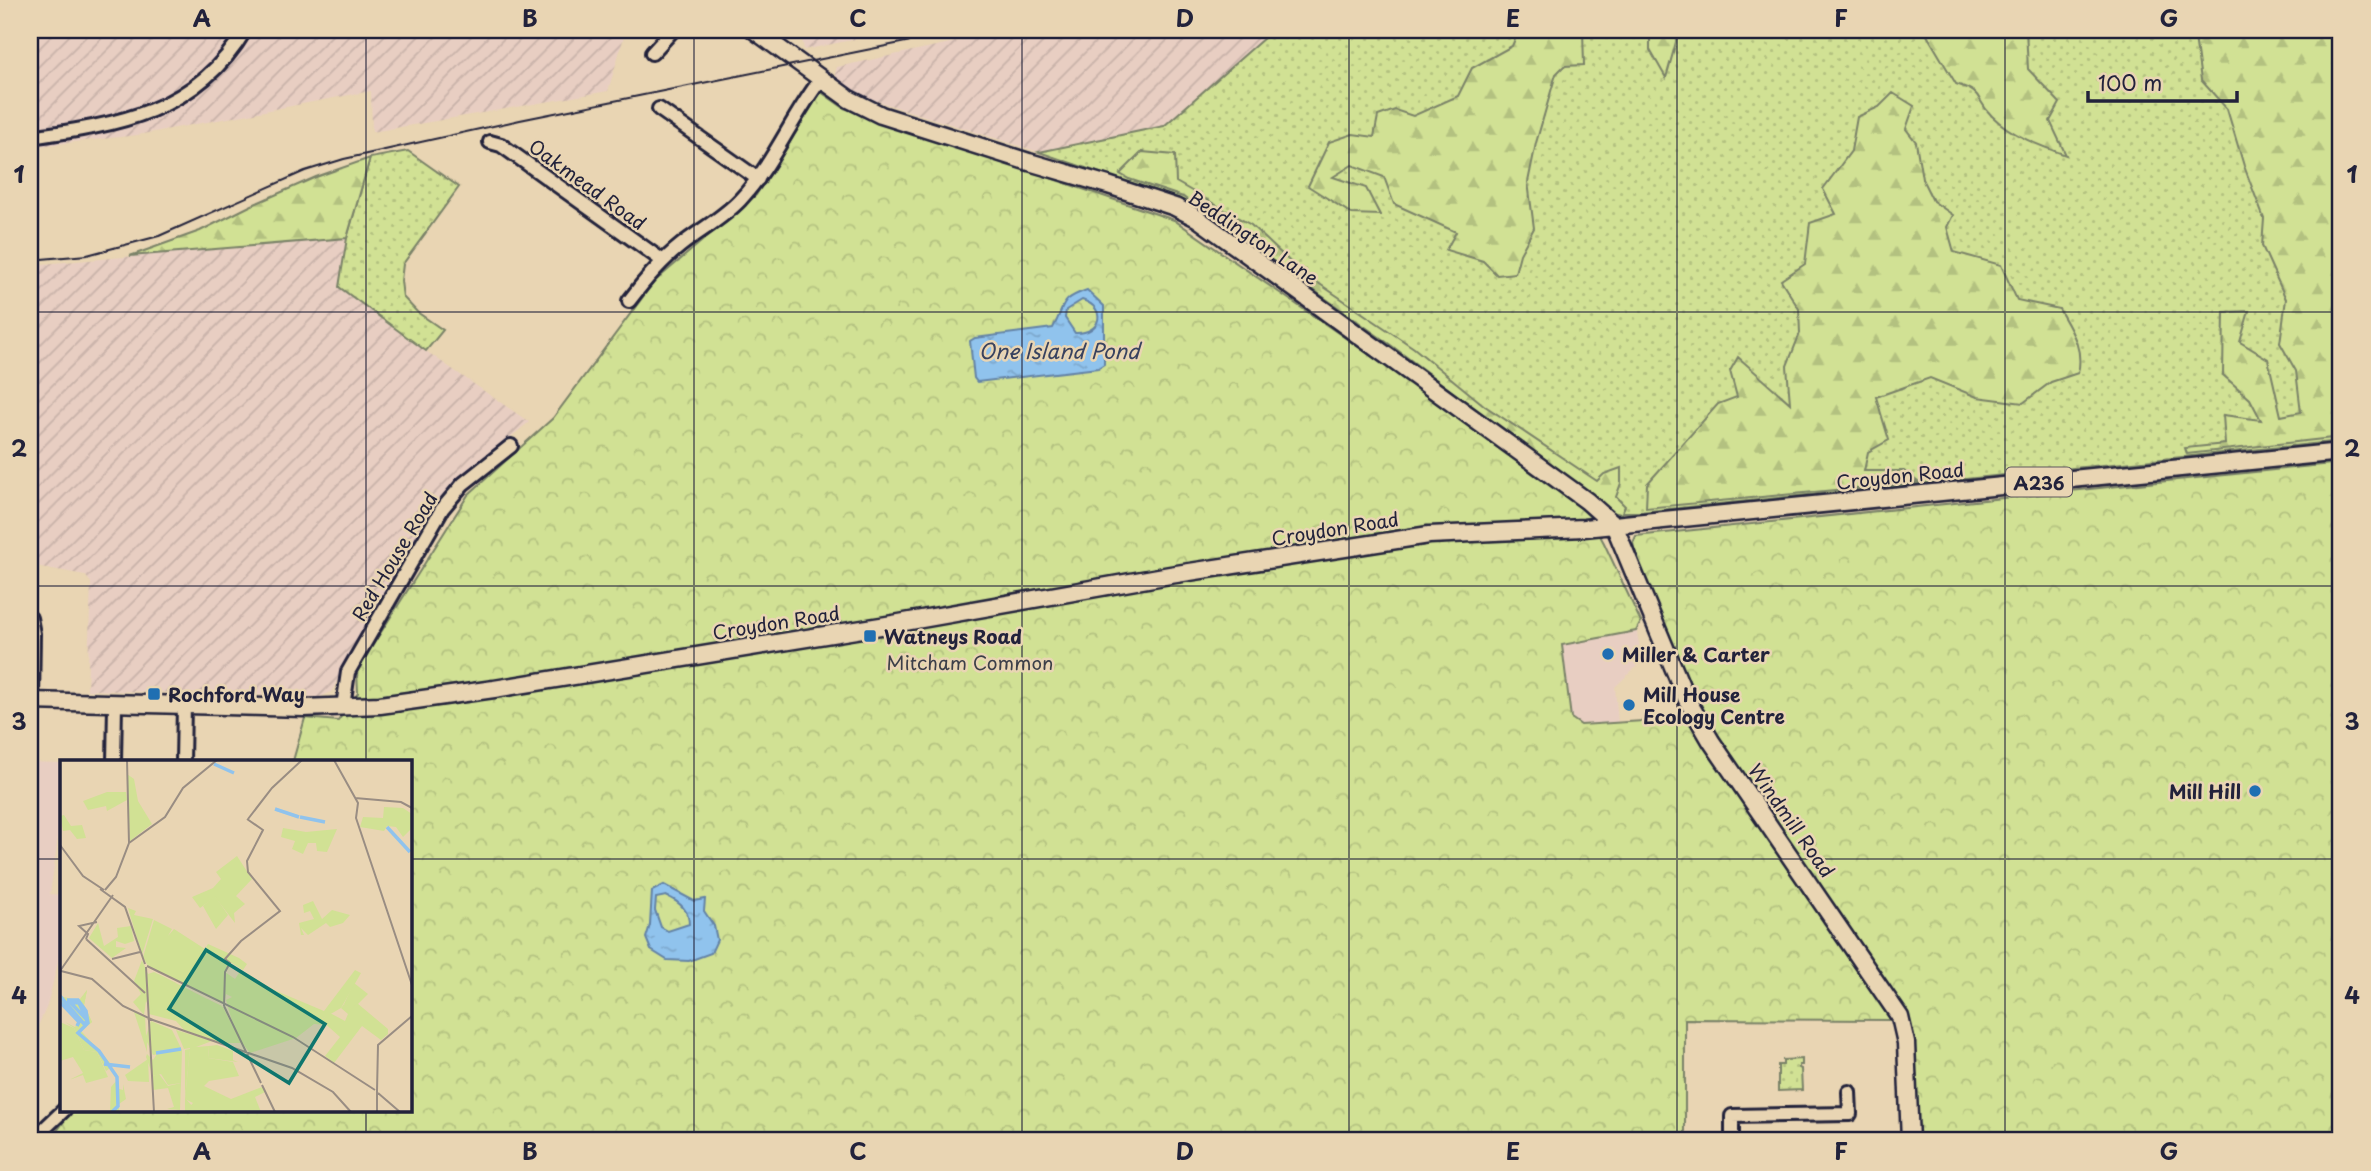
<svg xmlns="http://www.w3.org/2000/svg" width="2371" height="1171" font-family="'Playpen Sans',sans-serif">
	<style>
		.built { fill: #e8cec2 }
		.industrial { fill: url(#industrial-furrows) }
		.grass { fill: url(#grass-dots); stroke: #7a8268; stroke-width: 2 }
		.forest { fill: url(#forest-firs); stroke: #7a8268; stroke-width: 2 }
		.park { fill: url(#park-crowns); stroke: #7a8268; stroke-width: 2 }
		.water { fill: url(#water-ripples); stroke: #6483a6; stroke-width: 2; fill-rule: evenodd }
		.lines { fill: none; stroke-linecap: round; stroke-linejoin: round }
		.minor-casing { stroke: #22223b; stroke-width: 18 }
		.major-casing { stroke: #22223b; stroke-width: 21 }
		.minor { stroke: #e9d5b3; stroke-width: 12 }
		.major { stroke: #e9d5b3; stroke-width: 16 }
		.tram { stroke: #22223b; stroke-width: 2 }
		.grid { fill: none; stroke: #22223b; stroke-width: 2; stroke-opacity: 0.55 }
		.poi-dot { fill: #1f6fb2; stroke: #e9d5b3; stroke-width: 2.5 }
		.labels { text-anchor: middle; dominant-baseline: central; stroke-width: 5; stroke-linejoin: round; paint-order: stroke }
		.shield { fill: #e9d5b3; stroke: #5e585f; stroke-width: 2 }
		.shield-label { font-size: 18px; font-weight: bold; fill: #22223b }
		.street-label { font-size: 19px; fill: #22223b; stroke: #e9d5b3 }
		.poi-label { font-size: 19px; font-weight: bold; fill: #22223b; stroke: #e9d5b3; text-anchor: start }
		.park-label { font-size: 19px; fill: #3c3f48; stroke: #e9d5b3 }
		.water-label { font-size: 21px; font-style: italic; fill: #38425f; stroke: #e9d5b3 }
		.inset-river { fill: none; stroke: #90c3ed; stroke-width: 3.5 }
		.inset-road { fill: none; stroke: #998d83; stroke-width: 2 }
		.view { fill: #0f766e; fill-opacity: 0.15; stroke: #0f766e; stroke-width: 3.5 }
		.inset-edge { fill: none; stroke: #22223b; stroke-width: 3.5 }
		.neatline { fill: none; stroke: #22223b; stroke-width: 2.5 }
		.grid-label { font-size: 23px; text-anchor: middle; font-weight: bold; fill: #22223b }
	</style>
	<defs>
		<pattern id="industrial-furrows" width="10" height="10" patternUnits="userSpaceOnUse" patternTransform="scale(1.75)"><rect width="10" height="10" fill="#e8cec2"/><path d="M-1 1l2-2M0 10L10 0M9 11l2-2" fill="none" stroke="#c7b1a8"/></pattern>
		<pattern id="grass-dots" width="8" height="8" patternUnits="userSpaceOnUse" patternTransform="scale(1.75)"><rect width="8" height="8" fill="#d1e194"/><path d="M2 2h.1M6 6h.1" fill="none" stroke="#b3c180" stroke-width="1.8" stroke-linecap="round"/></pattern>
		<pattern id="forest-firs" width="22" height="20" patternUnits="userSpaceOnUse" patternTransform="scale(1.75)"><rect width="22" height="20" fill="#d1e194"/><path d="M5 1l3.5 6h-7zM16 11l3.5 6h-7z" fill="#b3c180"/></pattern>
		<pattern id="park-crowns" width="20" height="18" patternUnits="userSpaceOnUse" patternTransform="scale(1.75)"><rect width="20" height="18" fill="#d1e194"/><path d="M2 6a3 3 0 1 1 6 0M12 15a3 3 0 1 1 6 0" fill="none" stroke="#b3c180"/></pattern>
		<pattern id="water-ripples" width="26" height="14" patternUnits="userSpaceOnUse" patternTransform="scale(1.75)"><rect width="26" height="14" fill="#90c3ed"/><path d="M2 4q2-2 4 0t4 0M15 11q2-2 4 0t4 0" fill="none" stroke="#7ca7cc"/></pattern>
	</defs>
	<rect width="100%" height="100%" fill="#e9d5b3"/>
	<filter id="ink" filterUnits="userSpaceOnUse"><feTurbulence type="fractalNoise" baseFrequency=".0143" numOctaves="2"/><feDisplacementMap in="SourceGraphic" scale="14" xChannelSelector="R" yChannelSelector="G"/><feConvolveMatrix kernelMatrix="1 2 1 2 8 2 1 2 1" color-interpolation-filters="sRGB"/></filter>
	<g filter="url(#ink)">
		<path class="built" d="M1636 627 1642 661 1615 687 1618 724 1572 727 1560 643Z
			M30 762 61 763V817L50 894 61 895V950L47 1006 30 1043Z"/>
		<path class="industrial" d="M30 30H626L608 91 372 132 371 91 138 135 30 147Z
			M797 30H898L804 50 801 33Z
			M1011 30H1273L1164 126 1039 152 861 96 843 86 835 74 837 67Z
			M347 238 339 287 426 351 529 422 450 487 331 692 320 697 87 690 91 583 85 575 30 565V265Z"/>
		<path class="grass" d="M1273 30H2341V441L1640 512H1617L1182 201 1039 152 1164 126Z
			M408 151 459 187 403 264 401 281 403 297 417 312 443 330 426 351 339 287 347 238 370 158Z
			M1802 1059V1065H1799V1068L1801 1069 1802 1090 1778 1091V1065H1783V1060Z"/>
		<path class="forest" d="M1519 30H1583L1584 65 1564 66 1556 74 1536 143 1528 182 1534 228 1520 254 1515 273 1497 275 1483 261 1446 250 1456 232 1394 204 1384 177 1352 165 1333 177 1366 188 1380 215 1352 214 1308 186 1329 142 1353 134 1374 137 1378 116 1395 110 1413 116 1458 96 1472 68 1512 46Z
			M1650 30H1676V42L1666 78 1650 50Z
			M1924 30H2026L2028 69 2060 103 2050 121 2066 155C2040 146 2012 136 1992 116 1974 98 1985 93 1956 84Z
			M2194 30H2341V437L2187 454 2185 448 2225 444 2223 415 2261 420 2250 399 2223 375 2224 312 2249 311 2240 342 2268 359 2281 416 2301 412 2296 371 2280 343 2286 299 2262 246 2264 219 2244 166 2227 109 2201 80Z
			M1893 93 1914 106 1906 129 1916 142 1922 179 1933 201 1953 215 1947 227 1954 252 2001 265 2017 300 2059 309C2071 330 2084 348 2078 373L2051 382 2023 403 1977 397 1930 378 1876 397 1889 440 1868 452 1864 471H1904L1918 482 1646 508 1647 484 1718 404 1737 397 1730 371 1738 357 1790 403 1787 366 1800 333 1799 309 1781 280 1805 264 1810 223 1836 214 1823 189 1851 151 1857 117 1879 107Z
			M1142 152 1175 155 1176 182 1251 225 1299 270 1414 348 1485 406 1597 481 1604 474 1621 468V483L1616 497 1625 506 1621 514 1612 512 1392 346 1183 197 1129 179 1120 174Z
			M370 158 347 238 130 256 200 231 250 206 316 177Z"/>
		<path class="park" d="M821 92 844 108 1174 220 1508 450 1570 498 1590 517 1604 543 1641 622 1636 631 1562 645 1571 718 1581 725 1690 718 1893 1020 1685 1019V1141H50L72 1110H410V762L293 761 305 718 338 721 358 693 357 670 468 495 553 418 654 282 756 195Z
			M2341 463V1141H1914L1911 1046 1690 699 1637 562 1633 543 1636 536Z"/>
		<path class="water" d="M1087 290 1104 306V364L1098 368 977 382 974 378 970 341 975 338 1053 328C1066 305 1058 300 1087 290ZM1082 300C1108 308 1101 334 1075 333L1065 318 1066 310Z
			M664 885 694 901 705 899 704 911 714 926 717 940 711 953 689 961 667 960 651 950 646 938 650 925 652 891ZM666 896C678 901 689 909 689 924L668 931 661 927 655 910 656 898Z"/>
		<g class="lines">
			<defs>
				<path id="minor" d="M652 53 673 30
					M659 109 758 179
					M30 137C117 125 196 113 245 30
					M490 142 501 145 663 261
					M629 301C644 281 660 262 680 246 700 230 722 219 740 200 773 165 791 118 821 79
					M30 618 33 634 32 701
					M343 707 348 672 442 509 463 484 511 446
					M114 762 115 704
					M183 762 184 704
					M44 1129 64 1110
					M1732 1141V1116L1850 1114 1849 1092"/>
				<path id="major" d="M754 30 849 99 881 115 1029 162 1108 185 1175 207 1197 218 1587 501 1614 525 1686 698 1711 741 1900 1017 1906 1043 1910 1141
					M30 701 304 708 380 705 494 689 899 623 1170 575 1429 535 1584 528 2341 452"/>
			</defs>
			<use href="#minor" class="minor-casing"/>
			<use href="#major" class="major-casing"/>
			<use href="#minor" class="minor"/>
			<use href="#major" class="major"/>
			<path class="tram" d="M30 260 87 255 159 236 305 171 344 159 520 120 965 30"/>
		</g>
	</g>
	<path class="grid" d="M366 30V762M694 30V1141M1022 30V1141M1349 30V1141M1677 30V1141M2005 30V1141M30 312H2341M30 586H2341M30 859H61M410 859H2341M366 1110V1141"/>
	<g class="poi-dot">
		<rect x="863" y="629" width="14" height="14" rx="3.5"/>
		<circle cx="1608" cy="654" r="7"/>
		<rect x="147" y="687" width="14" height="14" rx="3.5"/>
		<circle cx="1629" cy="705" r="7"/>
		<circle cx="2255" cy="791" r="7"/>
	</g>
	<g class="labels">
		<rect class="shield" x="2006" y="467.5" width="66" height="29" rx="5"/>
		<g class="shield-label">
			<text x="2039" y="482">A236</text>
		</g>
		<g class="street-label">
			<text transform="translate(588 184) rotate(36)">Oakmead Road</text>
			<text transform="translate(1254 237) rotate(34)">Beddington Lane</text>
			<text transform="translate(1900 475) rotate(-6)">Croydon Road</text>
			<text transform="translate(1335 528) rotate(-9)">Croydon Road</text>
			<text transform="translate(394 556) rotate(-59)">Red House Road</text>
			<text transform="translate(776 622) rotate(-9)">Croydon Road</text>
			<text transform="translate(1792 820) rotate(55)">Windmill Road</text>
		</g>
		<g class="poi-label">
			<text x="884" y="636">Watneys Road</text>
			<text x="1622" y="654">Miller &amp; Carter</text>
			<text x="168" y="694">Rochford Way</text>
			<text x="1643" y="694">Mill House<tspan x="1643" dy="22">Ecology Centre</tspan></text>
			<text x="2241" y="791" text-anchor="end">Mill Hill</text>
		</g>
		<g class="park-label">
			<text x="970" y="662">Mitcham Common</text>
		</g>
		<g class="water-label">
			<text x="1059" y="350">One Island Pond</text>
		</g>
	</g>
	<g transform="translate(60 760)">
		<rect width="352" height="352" fill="#e9d5b3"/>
		<path d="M88 214H98L163 247 181 283H159L124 270 116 261 89 254ZM294 223 308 234 292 250 284 244ZM116 270 152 281 136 287 149 286 148 298 173 302 179 316 149 321 144 326 171 339 202 327 205 332 195 337 201 352H125L133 343 125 339 130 288 124 289ZM122 290 121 323 108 325 101 314 93 316 86 297 87 294 93 300 97 294Z" fill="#d1e194"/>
		<path d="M82 200 88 214 94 212 116 223 108 231 98 218 90 236 93 255 86 241 84 255 73 242 81 234 74 221ZM123 227 133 232 126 238 125 231 116 259 104 251 109 237ZM27 230 24 245 32 262 21 271 53 306 46 311 37 292 24 290 14 268 5 262 15 267 19 262 0 243V233L4 239H20ZM136 239 146 244 147 239 162 246 151 248 136 259ZM130 289 125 338 133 347 125 352V290ZM99 314 108 326 121 323 120 350 107 349 114 347 108 328 93 330V316ZM58 319 56 328 63 330V324L66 339 59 344V352H50L51 327Z" fill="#d1e194"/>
		<path d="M47 32H66L67 40 47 51 46 46 28 50 23 41ZM177 96 192 119 176 136 185 144 174 153 175 163 155 137 140 148 132 137 153 128 161 119 156 112ZM297 243 328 269V274L321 280 302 266 274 303 265 296 280 277 261 260 270 253 285 261 288 254 281 248 284 244 292 249Z" fill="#d1e194"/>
		<path d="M67 14 74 19 78 41 92 64 70 81ZM324 47 343 48 352 54V68L343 77 336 67 327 66 324 71 300 67 303 57 323 58ZM4 55 11 66 22 65 26 78 17 79 10 70 3 71 0 56ZM223 68 246 72 277 69 267 92 257 91 256 83H248L243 94 232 89 235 81 221 77ZM155 136 168 155 156 169 143 146ZM253 141 262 159 272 150 290 155 283 163 270 167 266 163 248 175 241 168 244 175H241L239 163 254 159 250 151 244 153 243 145ZM68 148 76 151 74 155 93 159 82 195ZM94 160 112 169 108 176 114 169 145 189 148 184 179 198 187 204 183 210 170 202 165 212 175 219 181 210 214 230 264 251 295 210 301 213 281 248 262 259 267 265 254 264 236 278 190 293 176 275 166 240 172 237 166 234 164 244 88 206 83 197ZM38 163 44 186 58 177 57 168 71 166 74 181 65 184 56 181V187L66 188 52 198 29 178ZM27 230 24 245 32 262 21 271 28 280 18 273 22 265 0 242V236L20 241ZM74 252 85 256 86 276 91 261 112 270 122 290 93 295 87 282V292ZM0 262 14 268 24 290 37 292 48 317 26 323 23 315 9 320 23 313 13 297 0 301ZM88 299 89 322 68 321 65 315Z" fill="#d1e194"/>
		<path d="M157 285 173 291V300L178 302 148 298 149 286ZM19 286 39 304 31 313 12 294Z" fill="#d1e194"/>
		<path class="inset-river" d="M154 4 174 13M215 49 239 57M240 57 265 62M327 67 350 92M0 236 25 265M7 240H18L26 251 28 263 18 273 39 291 57 317 58 346 52 352M8 240 27 260 25 264M0 242 19 262 17 266M10 242 19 243 25 256M96 293 121 289M44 304 70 307"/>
		<path class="inset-road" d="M274 0 298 43 296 58 352 225M295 38 341 42 352 48M188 59 212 28 242 0M69 83 105 57 123 28 157 0M0 85 23 116 44 130M40 129 65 147 85 204M45 130 56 117 69 83 67 0M26 179 85 233M26 179 28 174 19 166 37 162M52 199 80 192M87 206 233 277 315 330M86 207 94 352M0 211 53 135M1 211 32 219 63 246 95 261M164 246 165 212 170 203 165 199 181 181 220 151 188 112 187 101 203 70 187 59M164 246 201 323M87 258 232 308 273 332 291 352M202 325 215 352M317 331 318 285 352 256M318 333 340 352M317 352V330"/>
		<path class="view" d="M146 190 265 264 229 323 109 249Z"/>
		<rect width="352" height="352" class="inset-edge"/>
	</g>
	<rect width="2371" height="1171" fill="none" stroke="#e9d5b3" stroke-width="77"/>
	<path d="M2088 91v10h149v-10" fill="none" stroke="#22223b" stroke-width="3.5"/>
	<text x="2098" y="91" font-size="21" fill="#22223b" stroke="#e9d5b3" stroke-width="5" paint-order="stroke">100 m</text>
	<rect x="38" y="38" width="2294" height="1094" class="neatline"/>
	<g class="grid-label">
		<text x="202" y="27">A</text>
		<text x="530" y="27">B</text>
		<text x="858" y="27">C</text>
		<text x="1185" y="27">D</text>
		<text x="1513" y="27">E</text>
		<text x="1841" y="27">F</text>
		<text x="2169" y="27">G</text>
		<text x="19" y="183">1</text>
		<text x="2352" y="183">1</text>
		<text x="19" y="457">2</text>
		<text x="2352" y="457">2</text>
		<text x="19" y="730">3</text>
		<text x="2352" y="730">3</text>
		<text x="19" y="1004">4</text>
		<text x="2352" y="1004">4</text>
		<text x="202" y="1160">A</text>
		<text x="530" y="1160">B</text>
		<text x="858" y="1160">C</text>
		<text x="1185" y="1160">D</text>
		<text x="1513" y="1160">E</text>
		<text x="1841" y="1160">F</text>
		<text x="2169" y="1160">G</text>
	</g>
</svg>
